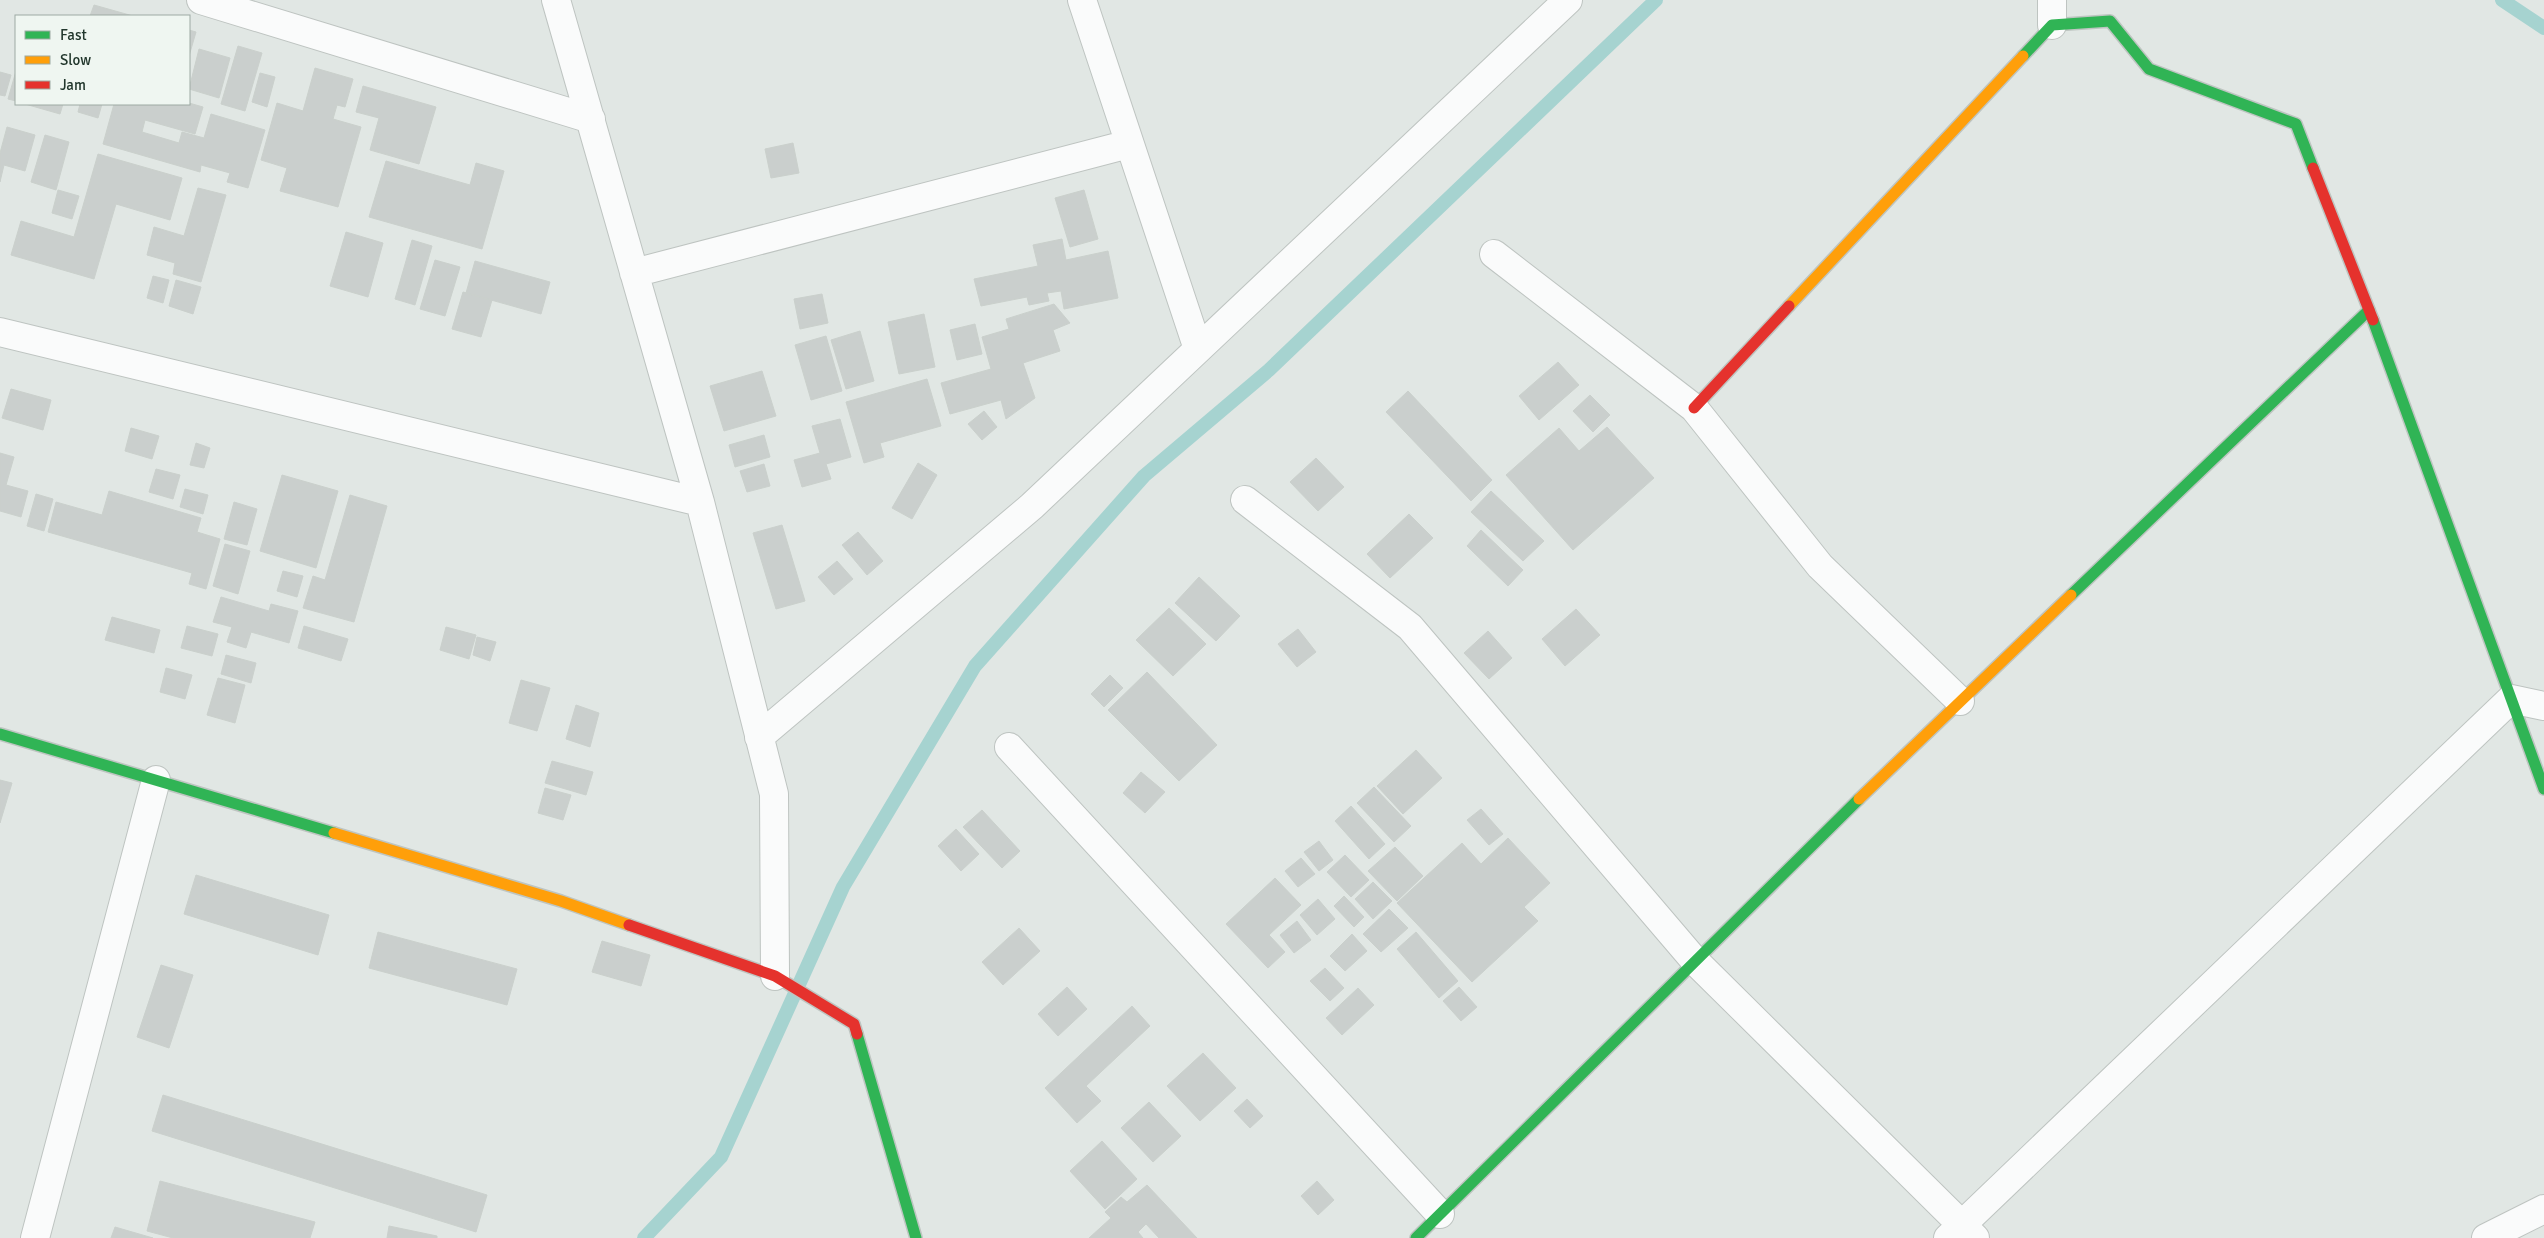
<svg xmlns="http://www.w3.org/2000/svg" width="2544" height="1238" font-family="Signika,sans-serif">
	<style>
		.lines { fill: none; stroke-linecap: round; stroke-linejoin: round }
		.stream { stroke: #a6d3d0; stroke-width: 14 }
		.building { fill: #cacfcd; stroke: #cad0cc }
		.street-casing { stroke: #bec4c1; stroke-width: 30 }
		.fast-casing { stroke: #bec5c1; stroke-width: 14 }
		.slow-casing { stroke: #bec5c1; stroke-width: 14 }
		.jam-casing { stroke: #bec5c1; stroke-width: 14 }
		.street { stroke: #fafbfb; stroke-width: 28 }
		.fast { stroke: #30b455; stroke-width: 11 }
		.slow { stroke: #ff9f0a; stroke-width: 11 }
		.jam { stroke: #e5322d; stroke-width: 11 }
	</style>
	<rect width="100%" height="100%" fill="#e1e7e4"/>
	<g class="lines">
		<path class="stream" d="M2502 0 2544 28
			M644 1238 721 1157 843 887 975 666 1144 476 1269 370 1656 0"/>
	</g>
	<path class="building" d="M94 5 133 16H90Z
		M189 30 196 32 189 56Z
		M238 46 262 53 245 111 221 104Z
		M199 49 230 58 219 98 189 89Z
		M315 68 353 79 345 107 337 105 333 119 361 127 338 207 280 191 287 168 261 160 277 103 303 111Z
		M16 71V101L8 99Z
		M0 72 11 75 5 96 0 95Z
		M260 73 275 77 267 107 252 102Z
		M363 86 436 107 419 164 370 150 379 118 356 112Z
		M189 103 203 107 195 134 145 120 142 132 179 143 182 132 204 138 211 114 265 130 248 188 227 182 230 173 201 165 200 172 103 144 114 104Z
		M25 104H63L60 114Z
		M80 104H102L98 118 78 112Z
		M7 127 35 135 25 171 4 165 0 182V153Z
		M45 135 69 142 56 190 31 182Z
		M793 143 799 173 771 178 765 149Z
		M98 154 182 178 170 220 116 204 94 279 11 255 21 221 74 237Z
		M386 161 470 185 476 163 504 171 482 249 369 217Z
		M198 188 226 195 201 282 173 274 175 263 147 255 154 227 184 236Z
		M58 190 79 196 72 219 52 213Z
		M1084 190 1098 239 1070 247 1055 198Z
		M346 232 383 243 368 297 330 286Z
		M1062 239 1066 260 1108 251 1118 298 1064 309 1061 291 1047 293 1049 301 1029 305 1027 297 981 306 974 279 1038 266 1033 245Z
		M412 240 432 246 415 305 395 299Z
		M435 260 460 267 445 316 420 309Z
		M475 261 550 282 541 314 466 293Z
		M153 276 169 280 163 303 147 298Z
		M176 280 201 287 193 314 169 306Z
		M463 292 492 300 481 337 452 329Z
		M822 294 828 323 800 329 794 299Z
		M1054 304 1070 323 1053 330 1060 351 1023 363 1035 398 1006 419 1001 400 950 414 941 383 991 369 982 337 1009 329 1006 319Z
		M924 314 935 367 899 374 888 322Z
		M975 324 982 354 957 360 950 330Z
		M860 331 874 381 846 389 831 340Z
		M826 336 842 391 811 400 795 345Z
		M1558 362 1579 385 1539 420 1519 396Z
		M762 371 776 416 724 431 710 386Z
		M927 379 941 426 880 443 884 457 864 463 846 402Z
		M11 389 51 400 43 430 2 418Z
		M1408 391 1492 480 1471 501 1386 412Z
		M1590 395 1610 415 1593 432 1573 411Z
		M984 411 997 427 982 440 968 424Z
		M840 419 851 457 826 464 831 479 802 487 794 460 820 453 812 426Z
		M1607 427 1654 478 1573 550 1506 475 1559 428 1579 451Z
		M131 428 159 436 152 459 125 451Z
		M764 435 770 457 735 467 729 445Z
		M196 443 210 448 204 468 190 465Z
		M0 453 14 457 6 485 28 491 21 517 0 511Z
		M1316 458 1344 487 1318 511 1290 482Z
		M918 463 937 475 912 519 892 508Z
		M764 464 770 486 747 492 740 471Z
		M156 469 180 475 173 499 149 492Z
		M282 475 338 491 316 568 260 551Z
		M185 489 208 495 203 514 180 507Z
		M109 491 201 518 197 532 220 539 206 589 189 584 192 573 48 532 56 502 102 515Z
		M1491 491 1544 541 1523 561 1471 512Z
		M36 494 53 499 44 531 27 526Z
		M350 495 387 506 354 622 303 608 313 576 325 580Z
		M234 502 257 509 247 545 224 539Z
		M1409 514 1433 538 1390 578 1367 554Z
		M782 525 805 601 776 609 753 533Z
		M1481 530 1523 570 1508 586 1467 546Z
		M858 532 883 561 867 575 842 545Z
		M225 544 250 551 238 594 213 586Z
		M837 561 853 579 834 595 818 577Z
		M283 571 303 576 297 597 277 591Z
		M1199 577 1240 616 1216 641 1175 603Z
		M221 597 269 611 271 604 298 611 289 643 251 632 246 648 227 642 232 627 213 622Z
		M1169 608 1206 644 1173 676 1136 640Z
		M1576 609 1600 635 1565 666 1542 639Z
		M112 617 160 630 154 653 105 640Z
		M187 626 218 634 212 656 181 648Z
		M304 626 348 639 341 661 298 648Z
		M446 627 476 635 469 659 440 650Z
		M1298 629 1316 652 1297 667 1278 644Z
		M1488 631 1512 658 1489 679 1464 653Z
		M477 637 496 642 490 661 473 655Z
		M226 655 256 663 251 683 221 674Z
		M166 668 192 675 185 699 160 692Z
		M1147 672 1217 745 1179 781 1108 710Z
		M1110 675 1123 688 1104 707 1091 694Z
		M218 678 245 685 235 723 207 715Z
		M521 680 550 688 537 731 509 723Z
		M576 705 599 713 590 747 566 739Z
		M1416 750 1442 778 1403 814 1377 786Z
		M552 761 593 772 586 795 545 783Z
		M1141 772 1165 792 1145 813 1123 793Z
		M0 780 12 783 0 823Z
		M1374 787 1411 826 1394 842 1357 803Z
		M545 788 571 795 563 820 538 813Z
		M1351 806 1385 844 1369 859 1335 821Z
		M1481 809 1503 834 1489 845 1467 820Z
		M982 810 1020 851 1002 868 963 827Z
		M956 829 979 854 961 871 938 846Z
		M1508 838 1550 883 1524 907 1538 921 1472 982 1397 903 1462 843 1481 864Z
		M1319 841 1333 860 1319 871 1304 852Z
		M1395 847 1423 876 1397 901 1368 871Z
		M1345 855 1369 880 1351 897 1327 872Z
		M1301 858 1315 874 1298 887 1285 871Z
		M196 875 329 915 318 955 184 914Z
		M1275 878 1301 905 1269 935 1285 952 1268 968 1226 924Z
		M1373 882 1392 901 1373 919 1355 899Z
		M1344 896 1364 917 1354 927 1334 906Z
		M1318 899 1335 919 1317 935 1300 915Z
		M1389 909 1408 928 1381 952 1363 934Z
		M1297 921 1311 940 1294 953 1280 935Z
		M1019 928 1040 951 1003 985 982 962Z
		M378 932 517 969 507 1005 369 968Z
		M1416 932 1458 981 1439 998 1397 949Z
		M1352 934 1367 951 1345 971 1330 956Z
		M602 941 650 955 641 986 592 972Z
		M161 965 193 975 169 1048 137 1037Z
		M1325 968 1344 988 1330 1001 1310 981Z
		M1067 987 1087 1009 1058 1036 1038 1014Z
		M1459 987 1477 1007 1461 1021 1443 1001Z
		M1358 988 1374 1005 1342 1035 1326 1018Z
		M1132 1006 1150 1026 1086 1086 1101 1101 1077 1123 1045 1088Z
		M1203 1053 1236 1088 1200 1121 1167 1086Z
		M163 1095 487 1195 476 1232 152 1131Z
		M1247 1099 1263 1116 1250 1128 1234 1111Z
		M1149 1102 1181 1136 1153 1162 1121 1128Z
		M1102 1141 1137 1179 1105 1209 1070 1171Z
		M160 1181 315 1222 310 1238H173L147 1231Z
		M1317 1181 1334 1200 1318 1215 1301 1196Z
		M1147 1185 1197 1238H1159L1146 1224 1138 1232 1143 1238H1089L1111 1218 1105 1212 1121 1197 1127 1202Z
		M389 1226 437 1236V1238H387Z
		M115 1227 153 1238H111Z"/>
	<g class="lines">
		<defs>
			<path id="street" d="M201 0 591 119
				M556 0 700 502 774 794 775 976
				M1082 0 1198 349
				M2052 0V25
				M1494 254 1694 408 1820 566 1960 701
				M634 273 1129 144
				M0 332 700 502
				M1245 500 1410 627 1695 961 1975 1238
				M759 737 1032 506 1568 0
				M1009 747 1440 1214
				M35 1238 156 780
				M1948 1238 2511 699 2544 706
				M2486 1238 2544 1209"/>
			<path id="fast" d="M2023 56 2052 25 2110 21 2149 69 2296 124 2313 168
				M2373 320 2544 789
				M2071 595 2369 310
				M0 734 334 833
				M857 1034 916 1238
				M1416 1238 1859 799"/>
			<path id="slow" d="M1789 306 2023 56
				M1859 799 2071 595
				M334 833 561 901 629 925"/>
			<path id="jam" d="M2313 168 2373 320
				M1694 408 1789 306
				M629 925 775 976 854 1024 857 1034"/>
		</defs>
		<use href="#street" class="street-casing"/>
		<use href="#fast" class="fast-casing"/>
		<use href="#slow" class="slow-casing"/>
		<use href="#jam" class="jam-casing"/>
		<use href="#street" class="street"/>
		<use href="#fast" class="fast"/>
		<use href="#slow" class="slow"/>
		<use href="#jam" class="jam"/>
	</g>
	<rect x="15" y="15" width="175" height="90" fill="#eff6f1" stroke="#9daaa3"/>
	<rect x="25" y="31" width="25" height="8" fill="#30b455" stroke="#9daaa3"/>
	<text x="60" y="40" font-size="15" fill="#22372d">Fast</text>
	<rect x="25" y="56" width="25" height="8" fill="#ff9f0a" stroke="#9daaa3"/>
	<text x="60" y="65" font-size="15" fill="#22372d">Slow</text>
	<rect x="25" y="81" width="25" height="8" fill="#e5322d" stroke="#9daaa3"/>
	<text x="60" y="90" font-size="15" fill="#22372d">Jam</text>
</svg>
